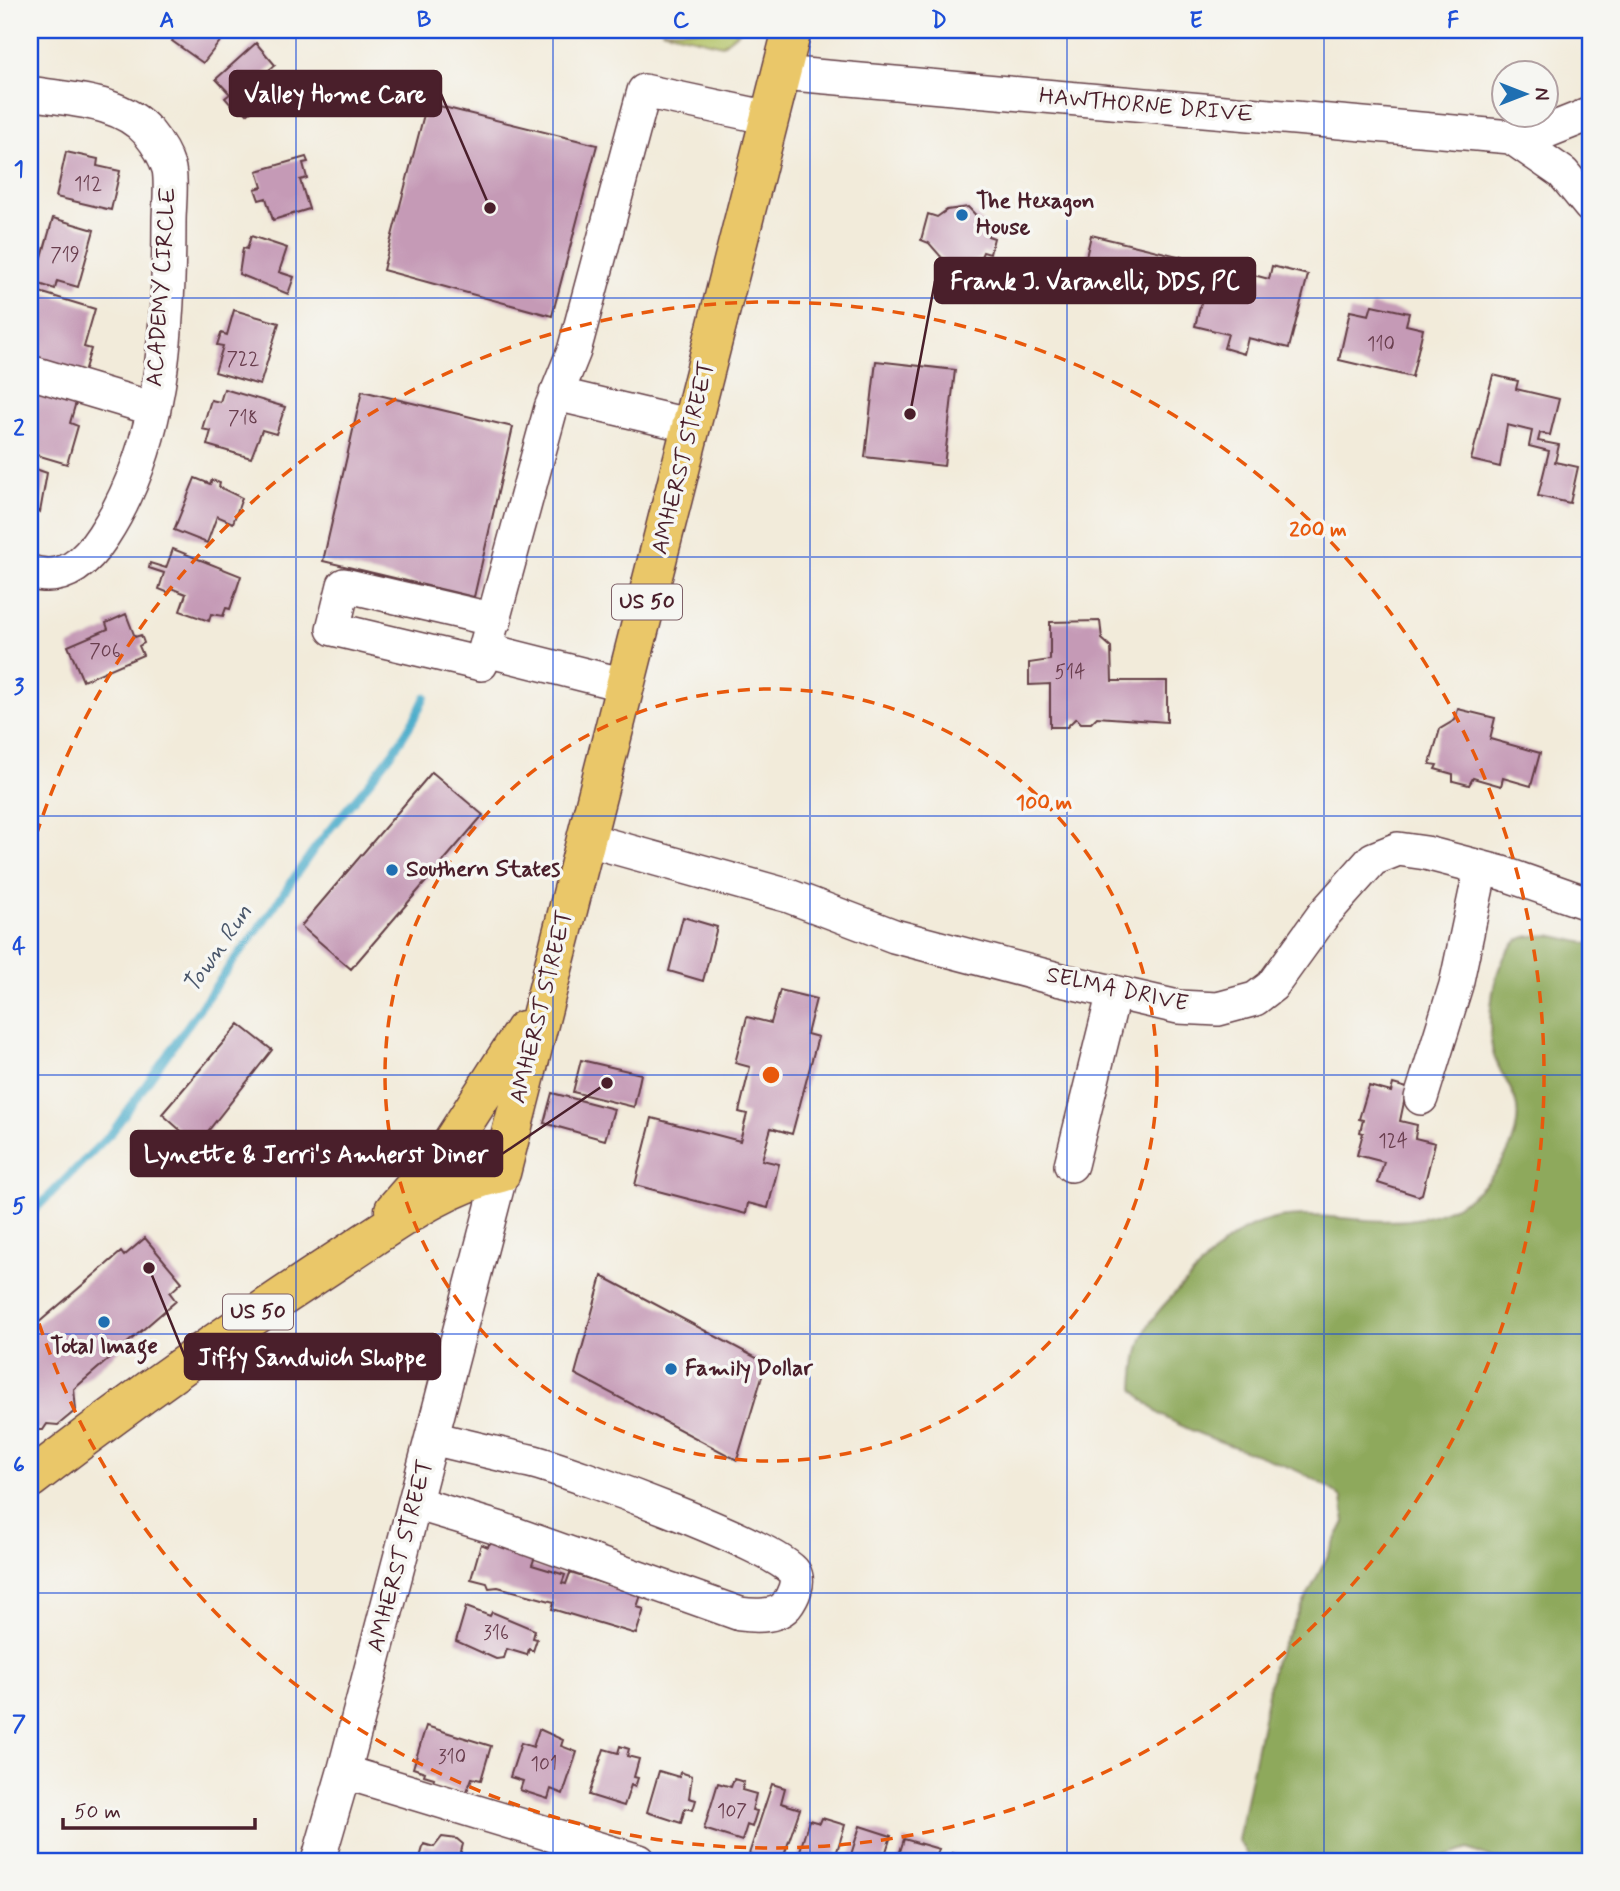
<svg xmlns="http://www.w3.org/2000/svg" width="1620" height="1891" font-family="Mynerve,sans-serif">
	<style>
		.green { fill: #b3c366; stroke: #7e7148; stroke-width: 2 }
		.forest { fill: #8ea95b; stroke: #6c6443; stroke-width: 2 }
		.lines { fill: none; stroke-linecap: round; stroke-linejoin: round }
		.stream { stroke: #4aacca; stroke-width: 8 }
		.building { fill: #c59ab6 }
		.minor-casing { stroke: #633e45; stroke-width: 36 }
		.major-casing { stroke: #633e45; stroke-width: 41 }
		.minor { stroke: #fff; stroke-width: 33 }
		.major { stroke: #eac769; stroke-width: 38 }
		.grid { fill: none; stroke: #1d4ed8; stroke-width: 2; stroke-opacity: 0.55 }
		.ring { fill: none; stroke: #e8590c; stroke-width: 3.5; stroke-dasharray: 12 9 }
		.poi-dot { fill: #1f6fb2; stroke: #f6f6f2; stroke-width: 2.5 }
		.labels { text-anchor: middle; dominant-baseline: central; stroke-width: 7; stroke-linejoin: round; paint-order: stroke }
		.number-label { font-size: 19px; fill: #693e4e }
		.shield { fill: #f6f6f2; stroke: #7e6067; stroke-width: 2 }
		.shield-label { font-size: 21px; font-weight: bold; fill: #4a1f2b }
		.street-label { font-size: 23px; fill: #4a1f2b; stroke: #f6f6f2 }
		.poi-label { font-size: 23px; font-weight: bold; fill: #4a1f2b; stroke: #f6f6f2; text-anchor: start }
		.water-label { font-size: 24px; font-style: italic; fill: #4a576b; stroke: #f6f6f2 }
		.centre { fill: #e8590c; stroke: #f6f6f2; stroke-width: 3.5 }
		.ring-label { font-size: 21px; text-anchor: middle; font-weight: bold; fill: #e8590c; stroke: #f6f6f2; stroke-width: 7; stroke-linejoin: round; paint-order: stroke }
		.leader { fill: none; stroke: #4a1f2b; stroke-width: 2.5 }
		.callout-dot { fill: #4a1f2b; stroke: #f6f6f2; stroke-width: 2.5 }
		.callout { fill: #4a1f2b; stroke: #4a1f2b; stroke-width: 2.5 }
		.callout-label { font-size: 24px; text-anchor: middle; font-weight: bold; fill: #fff }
		.neatline { fill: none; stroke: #1d4ed8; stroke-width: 2.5 }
		.grid-label { font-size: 23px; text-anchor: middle; font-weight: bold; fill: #1d4ed8 }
	</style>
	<rect width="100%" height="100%" fill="#f6f6f2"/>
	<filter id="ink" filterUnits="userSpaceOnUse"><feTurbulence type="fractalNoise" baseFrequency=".0143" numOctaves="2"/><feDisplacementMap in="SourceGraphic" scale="14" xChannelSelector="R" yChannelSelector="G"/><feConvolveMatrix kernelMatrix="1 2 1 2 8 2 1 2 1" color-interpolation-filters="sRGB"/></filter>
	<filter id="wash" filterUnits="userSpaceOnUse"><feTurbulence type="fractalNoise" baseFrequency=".00686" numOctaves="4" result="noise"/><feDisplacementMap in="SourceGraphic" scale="28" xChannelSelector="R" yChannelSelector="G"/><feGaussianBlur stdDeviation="1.57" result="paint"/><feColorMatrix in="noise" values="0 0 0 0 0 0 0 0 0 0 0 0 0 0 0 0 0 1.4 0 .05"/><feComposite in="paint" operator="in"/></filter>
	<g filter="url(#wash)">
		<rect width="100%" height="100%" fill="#f2ebda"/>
		<path class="green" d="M661 30H741L722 45Z"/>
		<path class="forest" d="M1550 935 1590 944V1861H1498L1468 1849 1433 1861H1251L1238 1840 1275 1659 1345 1522 1342 1498C1299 1460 1214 1447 1161 1415 1151 1409 1142 1398 1134 1389 1137 1333 1146 1323 1184 1284 1208 1260 1230 1232 1263 1222 1329 1201 1401 1246 1470 1197 1492 1180 1514 1151 1517 1123 1521 1096 1504 1082 1495 1059 1484 1030 1491 951 1523 938 1530 935 1542 936 1550 935Z"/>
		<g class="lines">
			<path class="stream" d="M30 1215 113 1131 236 957C267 921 290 881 318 844 356 795 400 754 425 697"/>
		</g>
		<g id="blocks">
			<path class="building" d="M163 30H229L203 63 172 41 174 38Z
				M256 43 275 65 263 75 276 89 247 114 236 102 232 106 225 98 230 94 216 79Z
				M427 103 597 145 552 316 383 270Z
				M66 152 98 159 97 166 120 171 111 210 56 197Z
				M306 157 308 162 303 163 307 178 300 180 309 209 273 220 266 198 259 200 255 189 262 187 257 171Z
				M968 207 989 229 988 236 994 238 990 254 983 252 980 259 950 267 929 243 921 240 928 214 937 217 947 210Z
				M53 218 94 230 78 287 57 281 55 289 30 281V253L42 257Z
				M1091 235 1182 257 1172 297 1082 275Z
				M251 236 287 248 279 272 294 277 288 294 239 274 243 248 247 249Z
				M1211 264 1269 279 1272 266 1308 275 1289 348 1248 338 1244 354 1224 348 1228 334 1195 326Z
				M30 289 95 309 84 347 91 349 83 375 30 359V341L37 318 30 316Z
				M1372 305 1409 313 1406 325 1423 329 1412 377 1339 360 1350 311 1369 315Z
				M234 310 279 323 260 385 215 372 223 346 217 345 221 333 227 335Z
				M876 361 955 370 944 466 865 457Z
				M1493 375 1518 381 1516 389 1559 399 1550 435 1540 433 1538 441 1559 445 1555 462 1578 467 1570 503 1538 496 1549 451 1529 446 1532 431 1507 425 1500 467 1471 460Z
				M30 388 76 402 70 423 78 426 67 464 30 453Z
				M224 389 285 407 276 434 262 430 251 458 207 445 211 431 202 429 211 400 220 402Z
				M362 391 513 427 474 597 323 561Z
				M30 467 47 473 40 512 30 508Z
				M195 478 210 484 212 480 220 483 219 487 242 498 233 523 217 516 207 543 174 530Z
				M173 549 241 576 230 609 226 608 223 616 211 614 209 621 180 611 186 594 171 588 169 593 159 589 164 573 149 568 150 563 166 568Z
				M126 614 135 637 141 635 144 643 139 646 143 655 83 681 68 646 108 629 106 623Z
				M1100 621 1102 639 1111 647 1112 681H1167V722L1097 717 1091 723H1081L1076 718 1067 727H1050V684L1029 685V663L1050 660V622Z
				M1458 709 1495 718 1490 739 1540 753 1531 786 1503 778 1501 786 1473 778 1469 785 1453 781V774L1435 769 1437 765 1430 764 1440 729 1455 720Z
				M432 772 483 815 351 969 301 926Z
				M683 917 717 927 703 981 669 971Z
				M780 990 816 999 807 1034 818 1037 792 1134 771 1128 762 1160 779 1164 768 1208 748 1203 746 1214 635 1185 652 1118 740 1141 747 1114 739 1112 750 1067 735 1063 747 1017 771 1023Z
				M239 1024 272 1050 197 1145 162 1114Z
				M581 1060 641 1074 634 1107 573 1092Z
				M1393 1084 1407 1088 1400 1121 1417 1125 1415 1138 1435 1143 1422 1194 1418 1196 1378 1183 1384 1162 1357 1155 1363 1133 1360 1132 1363 1120 1359 1119 1369 1086 1391 1092Z
				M552 1093 614 1109 605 1140 544 1123Z
				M145 1238 182 1282 170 1293 176 1301 74 1389 76 1410 58 1425 47 1424 43 1430H30V1330L121 1252 124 1256Z
				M602 1276 766 1363 737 1460 575 1374Z
				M492 1536 537 1551 532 1565 565 1575 562 1583 566 1584 570 1573 641 1595 637 1607 644 1609 636 1634 552 1609 554 1602 498 1587 489 1588 487 1583 471 1579 481 1544 488 1547Z
				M466 1607 490 1616 492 1612 535 1630 533 1638 537 1639 533 1651 529 1649 527 1655 507 1649 504 1658 496 1659 456 1641Z
				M426 1726 491 1746 481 1780 472 1778 466 1794 433 1782 434 1778 424 1775 425 1772 413 1768Z
				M539 1729 563 1740 561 1746 577 1752 563 1794 551 1789 548 1799 520 1790 523 1781 510 1777 521 1743 533 1747Z
				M620 1746 629 1749 627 1756 639 1759 634 1777 638 1778 635 1787 631 1785 624 1806 589 1795 604 1749 618 1753Z
				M659 1771 679 1777 680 1772 692 1776 689 1798 696 1800 693 1810 685 1808 681 1823 647 1812Z
				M734 1779 744 1782 742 1790 756 1794 752 1810 757 1811 752 1827 747 1825 742 1841 704 1829 718 1783 731 1787Z
				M772 1784 785 1788 781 1803 800 1809 782 1861 749 1854Z
				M822 1818 845 1825 834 1861H797L809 1820 820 1823Z
				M860 1826 891 1836 883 1861H849Z
				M442 1837 457 1839 463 1844 459 1859 466 1861H419L424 1844 434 1847Z
				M904 1839 939 1849 935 1861H897Z
				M952 1853 975 1861H949Z"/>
		</g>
	</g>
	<g filter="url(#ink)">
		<use href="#blocks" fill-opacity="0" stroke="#633e45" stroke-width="2"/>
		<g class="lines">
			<defs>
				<path id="minor" d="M781 73 1511 137 1540 134 1590 114
					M30 93C69 100 121 100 148 132 157 143 165 156 169 169 172 185 169 206 169 222 169 328 163 445 103 536 86 562 64 583 30 572
					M1511 137 1563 173 1590 206
					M30 372 154 409
					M556 394 692 426
					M495 620 344 585 333 629 481 664 551 408 574 351 644 91 770 118
					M486 650 625 685
					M585 839 789 896 894 936 1061 980 1178 1007 1218 1009 1255 999 1272 986 1324 914 1373 859 1398 849 1426 853 1502 873 1590 904
					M1421 1098 1456 985 1481 868
					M1071 1165 1114 992
					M415 1503 498 1528 740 1614C754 1616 776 1617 786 1606 793 1597 800 1582 794 1572 779 1547 568 1470 530 1461 498 1454 465 1446 432 1438
					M344 1772 639 1861
					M318 1861 344 1772 501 1173"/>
				<path id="major" d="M394 1210 448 1148 524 1030
					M30 1479C130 1402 232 1329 338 1260 389 1227 441 1186 501 1173L792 30"/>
			</defs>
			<use href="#minor" class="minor-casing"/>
			<use href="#major" class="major-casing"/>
			<use href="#minor" class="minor"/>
			<use href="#major" class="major"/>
		</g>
	</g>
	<path class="grid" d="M296 30V1861M553 30V1861M810 30V1861M1067 30V1861M1324 30V1861M30 298H1590M30 557H1590M30 816H1590M30 1075H1590M30 1334H1590M30 1593H1590"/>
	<g class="ring">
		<circle cx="771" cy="1075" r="386"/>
		<path d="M30 855A773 773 0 1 1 30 1295"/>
	</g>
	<g class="poi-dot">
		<circle cx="962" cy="215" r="7"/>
		<circle cx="392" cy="870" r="7"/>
		<circle cx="104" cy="1322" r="7"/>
		<circle cx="671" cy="1369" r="7"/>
	</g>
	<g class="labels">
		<g class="number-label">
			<text x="88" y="184">112</text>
			<text x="65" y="255">719</text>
			<text x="1381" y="344">110</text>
			<text x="243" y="359">722</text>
			<text x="243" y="418">718</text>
			<text x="105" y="651">706</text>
			<text x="1070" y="672">514</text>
			<text x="1393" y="1141">124</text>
			<text x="496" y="1633">316</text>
			<text x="452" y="1757">310</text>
			<text x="544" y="1764">101</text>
			<text x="732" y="1811">107</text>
		</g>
		<g class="shield">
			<rect x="612" y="584.5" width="70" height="35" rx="5"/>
			<rect x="223" y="1294.5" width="70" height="35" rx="5"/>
		</g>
		<g class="shield-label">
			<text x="647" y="602">US 50</text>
			<text x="258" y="1312">US 50</text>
		</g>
		<g class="street-label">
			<text transform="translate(1146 106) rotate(5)">HAWTHORNE DRIVE</text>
			<text transform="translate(162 287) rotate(-86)">ACADEMY CIRCLE</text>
			<text transform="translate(684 458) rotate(-76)">AMHERST STREET</text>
			<text transform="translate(1117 990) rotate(12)">SELMA DRIVE</text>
			<text transform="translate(542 1007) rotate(-76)">AMHERST STREET</text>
			<text transform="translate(401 1556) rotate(-75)">AMHERST STREET</text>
		</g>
		<g class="poi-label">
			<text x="976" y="202">The Hexagon<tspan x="976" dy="26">House</tspan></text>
			<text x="406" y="870">Southern States</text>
			<text x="104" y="1347" text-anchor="middle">Total Image</text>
			<text x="685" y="1369">Family Dollar</text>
		</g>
		<g class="water-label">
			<text transform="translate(218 949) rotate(-55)">Town Run</text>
		</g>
	</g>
	<circle cx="771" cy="1075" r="10" class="centre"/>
	<g class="ring-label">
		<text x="1318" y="536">200 m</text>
		<text x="1044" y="809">100 m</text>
	</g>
	<path class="leader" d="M490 208L441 94M910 414L935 281M607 1083L502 1154M149 1268L185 1357"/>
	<g class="callout-dot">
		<circle cx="490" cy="208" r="7"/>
		<circle cx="910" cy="414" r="7"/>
		<circle cx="607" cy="1083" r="7"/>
		<circle cx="149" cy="1268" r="7"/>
	</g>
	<g class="callout">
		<rect x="230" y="71" width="211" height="45" rx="7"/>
		<rect x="935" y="258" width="320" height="45" rx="7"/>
		<rect x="131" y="1131" width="371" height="45" rx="7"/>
		<rect x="185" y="1334" width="255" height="45" rx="7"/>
	</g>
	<g class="callout-label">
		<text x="335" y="102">Valley Home Care</text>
		<text x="1095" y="289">Frank J. Varanelli, DDS, PC</text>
		<text x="316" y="1162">Lynette &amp; Jerri's Amherst Diner</text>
		<text x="312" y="1365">Jiffy Sandwich Shoppe</text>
	</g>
	<rect width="1620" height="1891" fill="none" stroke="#f6f6f2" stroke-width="77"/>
	<g transform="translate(1525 94) rotate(90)"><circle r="33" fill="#f6f6f2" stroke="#b1a0a2" stroke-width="2"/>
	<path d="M0-5L12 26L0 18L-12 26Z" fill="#1f6fb2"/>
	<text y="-10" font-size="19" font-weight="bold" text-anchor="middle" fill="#4a1f2b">N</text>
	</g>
	<path d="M63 1818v10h192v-10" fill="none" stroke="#4a1f2b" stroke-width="3.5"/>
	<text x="74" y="1818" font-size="21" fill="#4a1f2b" stroke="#f6f6f2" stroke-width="5" paint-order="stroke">50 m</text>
	<rect x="38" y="38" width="1544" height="1815" class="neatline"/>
	<g class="grid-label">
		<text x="167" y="27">A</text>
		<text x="424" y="27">B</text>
		<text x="681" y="27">C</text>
		<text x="939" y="27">D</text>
		<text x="1196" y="27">E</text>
		<text x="1453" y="27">F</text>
		<text x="19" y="176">1</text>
		<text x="19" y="435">2</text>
		<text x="19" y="694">3</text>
		<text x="19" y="953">4</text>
		<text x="19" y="1213">5</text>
		<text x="19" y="1472">6</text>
		<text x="19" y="1731">7</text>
	</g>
</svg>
